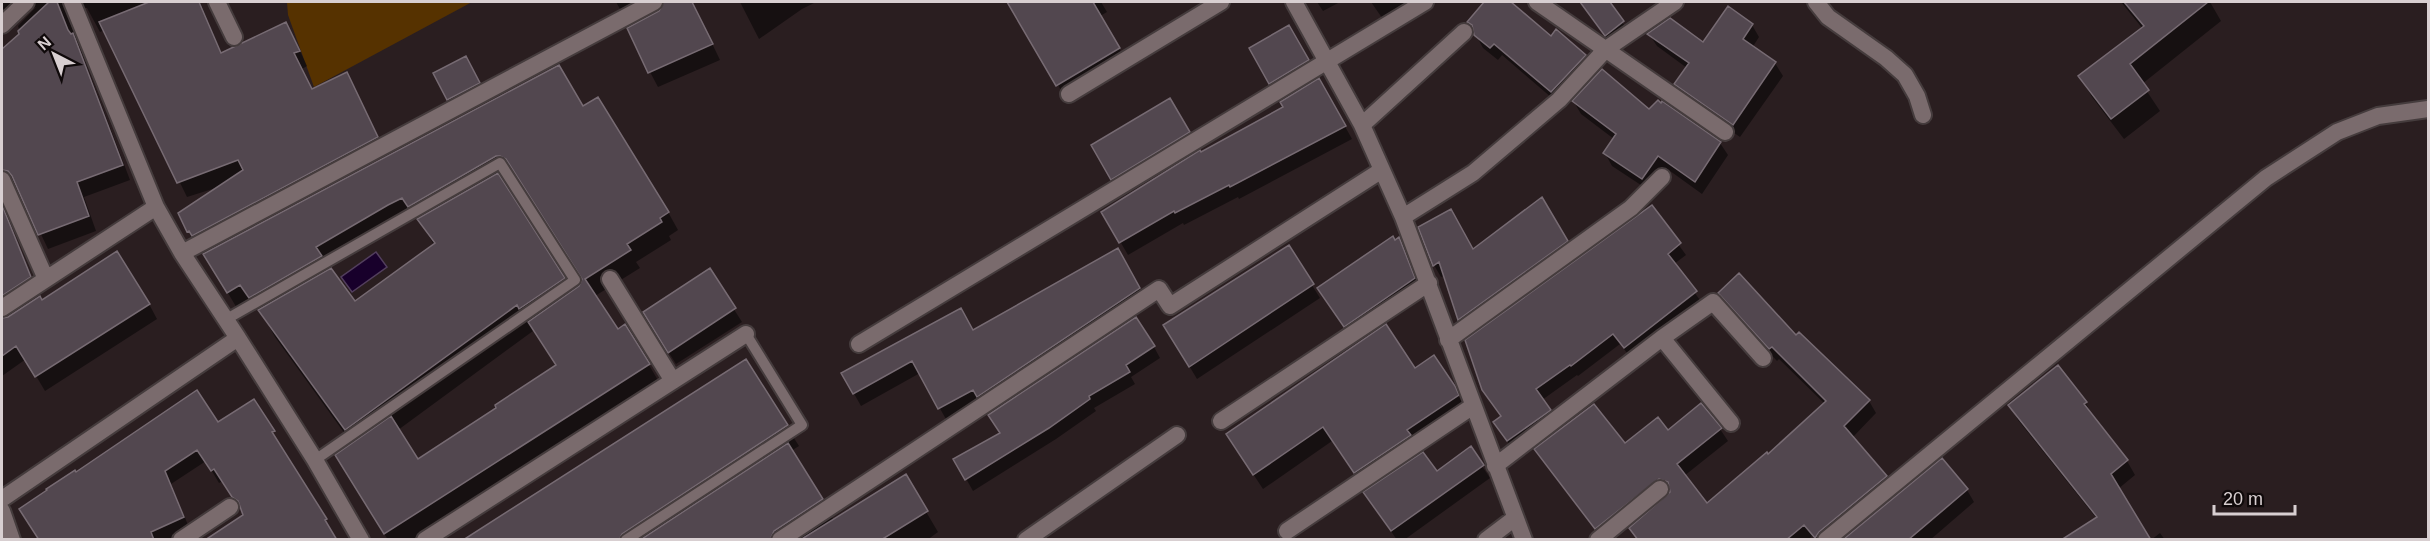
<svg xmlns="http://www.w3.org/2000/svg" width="2430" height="541" font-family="Helvetica,sans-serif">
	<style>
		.green { fill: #563200 }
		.water { fill: #18002b; stroke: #523e5d; stroke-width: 1.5 }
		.shadow { fill: #0007; fill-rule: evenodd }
		.building { fill: #52474f; stroke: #776b73; stroke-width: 1.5 }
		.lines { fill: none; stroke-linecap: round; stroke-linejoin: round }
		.service-casing { stroke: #453c3d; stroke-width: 14 }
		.minor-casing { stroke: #453c3d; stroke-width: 20 }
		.service { stroke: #7a6b6d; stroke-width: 10 }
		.minor { stroke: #7a6b6d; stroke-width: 16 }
	</style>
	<rect width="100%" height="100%" fill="#2a1e20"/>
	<path class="green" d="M287 2H472L314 87 288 15Z"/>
	<path class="water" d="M376 252 387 267 352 292 341 277Z"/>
	<path class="shadow" d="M2 2H200L222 54 294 38 307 66 302 69 312 90 355 89 385 152 197 246 188 231 222 186 187 197 105 30 100 32 87 8 76 7 69 15 70 22 130 180 84 197 96 231 48 249 19 188 13 184 2 190V166L16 159 2 120V51L21 35 18 26 36 7 28 9 10 6 5 11 2 8Z
		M616 2H692L720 60 658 87 650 72 660 12 665 7H659L628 23Z
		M740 2H816L802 9 759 39Z
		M1022 2H1101L1107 12 1100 16 1126 60 1065 97 1012 8Z
		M1317 2H1340L1323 11Z
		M1371 2H1421L1387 25Z
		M1486 2H1509L1551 38 1585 56 1592 69 1559 104 1502 55 1498 60 1483 48 1469 22Z
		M1581 2H1608L1631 35 1613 47Z
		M2121 2H2210L2221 21 2142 84 2160 111 2124 139 2092 97 2080 77 2143 29Z
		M1752 25 1759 37 1752 48 1775 63 1783 76 1740 137 1683 97 1676 84 1687 68 1657 46 1649 34 1704 44Z
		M1289 27 1315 73 1278 96 1251 49Z
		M472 71 486 96 455 112 435 74Z
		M1319 80 1352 139 1239 199 1238 197 1184 225 1183 223 1128 255 1103 212 1200 154 1285 108Z
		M1170 100 1196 145 1119 191 1093 146Z
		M1574 102 1649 111 1720 143 1728 155 1702 194 1666 168 1650 191 1612 166 1605 153 1614 139 1581 114Z
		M582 108 668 212 678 230 669 236 671 240 636 262 640 268 595 296 617 331 649 365 659 382 414 540H388L348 473 353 445 275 337 262 314 251 302 238 310 205 254ZM512 173 518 177 584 280 580 287 572 293 499 178ZM413 215 420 223H421L434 245 355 303 326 264ZM533 331 557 366 498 409 417 461 398 430Z
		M1542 199 1573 254 1466 331 1460 319 1445 275 1441 277 1434 265 1420 228 1473 251Z
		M2 204 38 292 4 314 2 319H8L41 302 149 304 157 319 45 391 26 359 2 376Z
		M1651 207 1686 255 1674 264 1702 303 1631 358 1620 344 1578 376 1577 375 1542 400 1556 421 1514 451 1495 423 1502 417Z
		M1399 239 1406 252 1421 291 1353 339 1326 301Z
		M1288 247 1320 298 1197 379 1173 339Z
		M1118 250 1146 301 947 421 920 373 861 406 843 374 973 332Z
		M709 270 742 322 676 364 652 326Z
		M1720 293 1796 337 1869 401 1876 413 1852 438 1886 477 1893 489 1832 540H1815L1812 536 1808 540H1637L1631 528 1668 498 1670 492 1661 493 1603 540 1536 450 1624 446 1668 432 1720 429 1728 441 1684 476 1707 505 1768 456 1825 404 1779 359 1777 361 1727 306Z
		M1154 347 1160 358 1131 377 1135 384 1094 408 1096 411 1056 439 973 491 955 459Z
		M745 361 799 446 791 451 833 519 905 476 938 532 927 540H466Z
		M1415 370 1454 387 1466 410 1363 487 1332 441 1263 489 1236 448Z
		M254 401 336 540 245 516 223 481 219 483 206 461 171 484 193 537 190 540H39L75 474 217 424Z
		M2086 403 2093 418 2127 461 2135 475 2118 489 2097 519 2018 420 2010 406Z
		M1482 466 1490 478 1404 540H1397L1365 493 1436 473Z
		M1967 490 1974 502 1930 540H1848Z
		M2160 533 2165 540H2151Z"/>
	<path class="building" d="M49 2H57L68 30 71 34 73 33 123 165 77 182 89 216 38 235 12 176 8 171 2 170V49L19 34 18 31Z
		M149 2H199L221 53 286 22 300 51 294 53 312 89 347 72 378 137 192 236 189 231 187 232 178 213 243 170 238 160 177 183 99 22Z
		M664 2H692L713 44 648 73 627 28 659 11Z
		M1007 2H1093L1120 48 1056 86Z
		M1484 2H1511L1551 36 1556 29 1586 55 1551 92 1494 44 1490 48 1474 35 1472 25 1467 22Z
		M1580 2H1610L1624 21 1605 36Z
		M2124 2H2208L2130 64 2149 90 2111 119 2078 76 2144 26Z
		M1728 6 1753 24 1743 39 1776 62 1733 125 1674 84 1689 63 1647 34 1670 18 1703 42Z
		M1289 25 1309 60 1269 84 1249 48Z
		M466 56 480 83 447 100 433 73Z
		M559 65 583 106 598 97 669 212 660 218 662 222 627 244 631 250 585 279 618 329 625 324 650 364 384 534 335 455 391 416 418 459 496 408 495 405 556 365 528 322 579 286 582 279 506 159 500 156H496L408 207 402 198 388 205 316 247 322 256 249 298 240 285 227 293 203 254Z
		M1602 69 1649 109 1658 100 1661 103 1662 101 1721 142 1695 182 1658 156 1642 179 1603 153 1616 134 1572 101Z
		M1319 78 1346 126 1230 187 1229 185 1175 213 1174 211 1119 243 1101 212 1200 150 1201 152 1283 107 1280 102Z
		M1170 98 1190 132 1111 180 1091 145Z
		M498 173 565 278 519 309 517 305 345 430 258 310 331 268 355 301 435 243 417 219Z
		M1542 197 1568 241 1458 320 1439 262 1433 266 1418 227 1451 209 1473 249Z
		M2 205 31 277 2 296Z
		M1652 205 1681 243 1668 254 1697 291 1624 348 1613 334 1571 366 1570 365 1536 389 1551 410 1507 441 1493 422 1501 416 1482 390 1465 340Z
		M1393 236 1395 240 1399 237 1415 278 1344 327 1317 288Z
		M1289 245 1314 284 1189 367 1163 325Z
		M1118 248 1140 288 977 397 973 390 938 409 912 361 853 394 841 373 961 308 973 330Z
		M117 251 150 304 35 377 16 346 2 356V318L8 317 40 296 42 300Z
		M710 268 736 308 668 353 643 312Z
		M1739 273 1796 335 1799 332 1870 400 1844 426 1887 476 1819 532 1815 538 1804 525 1786 540H1638L1629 528 1670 492 1668 482 1659 479 1595 529 1534 449 1594 404 1625 443 1658 417 1668 430 1701 403 1722 428 1677 464 1707 503 1767 452 1768 454 1826 401 1772 347 1769 349 1718 293Z
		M1136 317 1155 346 1126 365 1130 372 1089 396 1090 399 1049 428 965 480 953 459 1000 433 988 415Z
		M1386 324 1415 368 1434 355 1455 386 1459 395 1407 430 1411 435 1354 473 1323 427 1253 475 1226 434Z
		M746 359 788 425 622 534 619 540H463Z
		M2058 365 2087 402 2084 404 2128 460 2111 474 2151 540H2061L2097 517 2008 405Z
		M197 390 218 422 254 399 275 431 272 432 327 519 325 520 337 540H205L243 515 238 501 232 497 214 469 211 471 197 450 165 471 184 517 151 532 154 540H39L19 509 47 490 46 489 75 470 76 472Z
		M788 443 823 499 774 531 770 540H640Z
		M1471 446 1484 465 1391 531 1363 492 1423 452 1437 471Z
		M1942 458 1968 489 1908 540H1846L1845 538Z
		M906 474 928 511 881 540H800Z"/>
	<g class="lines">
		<defs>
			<path id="service" d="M225 320 500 163 575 280 315 460
				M626 540 802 425 746 334"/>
			<path id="minor" d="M72 2 156 207 182 253
				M217 2 234 37
				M1294 2 1362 125 1403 217 1524 540
				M1537 2 1725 132
				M1816 2 1828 17 1886 58 1905 75 1917 96 1923 115
				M2 25 26 2
				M1069 94 1221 2
				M1362 125 1464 32
				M2 180 46 279
				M1403 217 1473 173 1559 100 1606 49 1675 2
				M610 279 673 381
				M2 308 156 207
				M238 338 315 460 361 540
				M1662 338 1713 302 1763 358
				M1448 340 1631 208 1662 177
				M859 344 1425 2
				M1221 421 1429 283
				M1495 466 1662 338 1731 423
				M2 499 238 338 182 253 654 2
				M2 511 12 540
				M1287 531 1473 406
				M181 540 230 507
				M425 540 746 334
				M780 540 1159 289 1170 306 1382 170
				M1026 540 1177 435
				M1486 540 1515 518
				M1598 540 1660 489
				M1826 540 2266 178 2337 132 2378 116 2428 109"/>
		</defs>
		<use href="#service" class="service-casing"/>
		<use href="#minor" class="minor-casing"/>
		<use href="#service" class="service"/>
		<use href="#minor" class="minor"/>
	</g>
	<rect width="2430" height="541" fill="none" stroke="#d8cfd1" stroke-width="6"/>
	<g transform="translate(54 54) rotate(318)" stroke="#0f090a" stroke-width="4.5" paint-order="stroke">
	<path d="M0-4.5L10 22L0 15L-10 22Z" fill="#d8cfd1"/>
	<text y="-9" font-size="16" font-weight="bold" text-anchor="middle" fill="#d8cfd1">N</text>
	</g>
	<path d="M2214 505v9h81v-9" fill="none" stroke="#d8cfd1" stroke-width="3"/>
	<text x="2223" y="505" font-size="18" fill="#d8cfd1" stroke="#0f090a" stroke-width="4.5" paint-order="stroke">20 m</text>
</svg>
